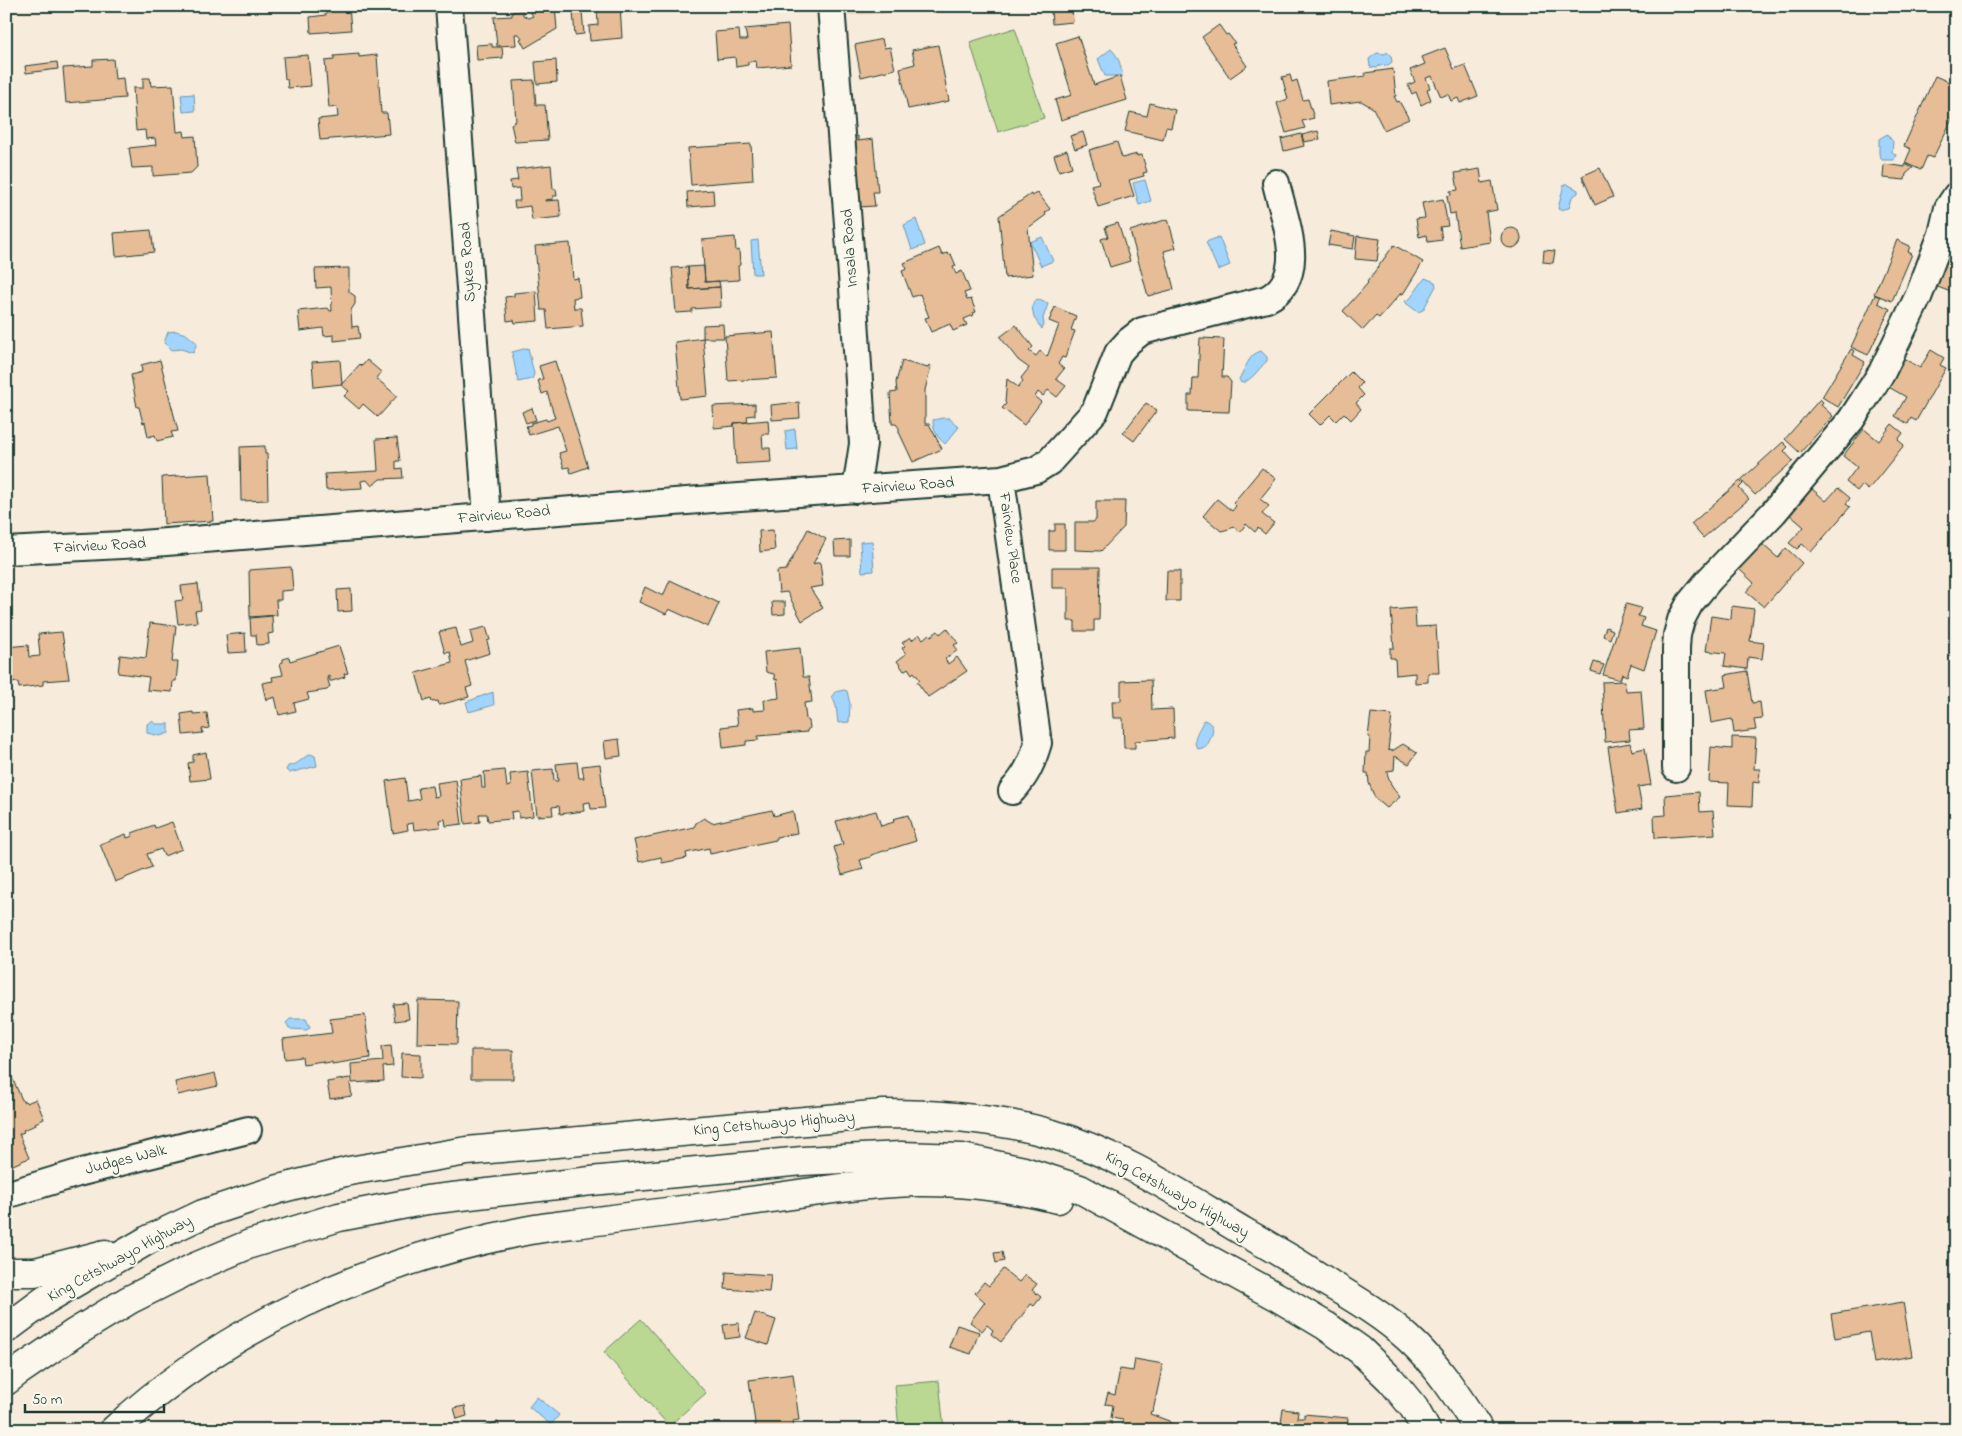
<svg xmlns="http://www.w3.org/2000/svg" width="1962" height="1436" font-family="'Indie Flower',sans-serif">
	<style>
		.built { fill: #f2ddc6 }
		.green { fill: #bad891; stroke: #6c8a62 }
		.water { fill: #a1d4ff; stroke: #6d98ae }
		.building { fill: #e6bd96; stroke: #1f3d34 }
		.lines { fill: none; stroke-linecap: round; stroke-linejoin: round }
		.minor-casing { stroke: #1f3d34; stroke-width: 30 }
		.highway-casing { stroke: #1f3d34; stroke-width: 31 }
		.minor { stroke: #fbf7ec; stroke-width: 26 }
		.highway { stroke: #fbf7ec; stroke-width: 28 }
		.labels { text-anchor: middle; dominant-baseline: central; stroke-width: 4; stroke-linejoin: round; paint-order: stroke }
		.street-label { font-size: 16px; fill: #1f3d34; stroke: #fbf7ec }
	</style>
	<rect width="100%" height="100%" fill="#f7ebdb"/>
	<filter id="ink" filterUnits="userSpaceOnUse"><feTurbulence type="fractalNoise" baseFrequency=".02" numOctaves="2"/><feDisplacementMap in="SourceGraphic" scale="10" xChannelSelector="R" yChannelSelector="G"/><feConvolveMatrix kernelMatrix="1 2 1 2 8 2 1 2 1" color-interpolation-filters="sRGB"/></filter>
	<g filter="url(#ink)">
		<path class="built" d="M843 6H1001L844 16Z"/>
		<path class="green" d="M1015 28 1044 118 998 132 970 42Z
			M641 1319 706 1393 669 1426 604 1352Z
			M939 1381 944 1430H899L895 1385Z"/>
		<path class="water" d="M1111 49C1119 57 1121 65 1122 76H1105L1098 59Z
			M1387 52 1391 56 1392 62 1388 65 1379 66 1377 68 1370 67 1369 59 1377 53 1385 54Z
			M194 94 195 111 183 112 181 95Z
			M1887 134 1893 142 1892 152 1896 155 1894 160H1882L1879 154V139Z
			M1145 180 1151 201 1139 205 1133 183Z
			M1564 184H1567L1578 190V193L1572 197 1569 208 1560 210 1558 209Z
			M916 219 925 245 912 250 904 225Z
			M1042 237 1053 261 1041 266 1030 242Z
			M1219 237 1230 265 1218 270 1206 242Z
			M758 240 761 274H753L751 241Z
			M1425 278 1435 282 1436 286 1423 310 1418 312 1407 304 1405 301 1410 299Z
			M1037 299 1048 304 1043 318 1044 324 1042 329 1034 318 1032 306Z
			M176 331 186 334 197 343 193 353 181 349 171 350 164 343 168 332Z
			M528 348 534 374 532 379 518 382 512 352Z
			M1261 351 1267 357V361C1258 369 1252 381 1241 383L1239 379C1246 369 1248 354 1261 351Z
			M943 418H949L959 427 945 444C937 437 933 431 933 420Z
			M795 429 797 449 787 450 785 431Z
			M872 541 874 571 862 572 860 542Z
			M844 690 847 691 850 704 849 722 838 723 836 706 832 696 835 692Z
			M493 692 494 705 469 712 466 702Z
			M1204 720C1219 725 1211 738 1206 747L1198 749C1190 740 1200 729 1204 720Z
			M152 721 156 724H169V733L160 736 147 733V724Z
			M311 754 315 756 317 766 289 773 286 770 288 766C298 766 302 757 311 754Z
			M290 1019H306L310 1027 307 1030 289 1029 286 1023Z
			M537 1397 559 1415 551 1425 529 1407Z"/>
		<path class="building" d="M325 6H349L351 30 311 33 310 17 326 15Z
			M526 6H555L557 29 525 48 520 39 522 38 519 34H515L516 45 497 46 494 17 512 16V12L523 10V15L528 18 533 16Z
			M597 6H620L622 38 590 41 589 26 598 25Z
			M1072 8 1073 22 1052 24 1051 10Z
			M582 11 584 34 575 35 573 12Z
			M788 25 791 65 757 68 756 61 748 62V65L736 67 735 57 717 59 715 32 739 30 740 40H747L745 29Z
			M1219 25 1226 35 1228 34 1235 43 1232 44 1247 66 1230 78 1202 37Z
			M1078 36 1094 85 1120 76 1127 100 1061 120 1055 100 1072 95 1056 43Z
			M882 39 884 48 890 47 895 69 861 77 855 45Z
			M492 44V47H502L503 58 477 60 476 45Z
			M938 45 949 101 908 109 900 68 915 64 912 50Z
			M1445 48 1454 69 1465 65 1478 96 1460 103 1458 98 1451 101 1448 94 1441 97 1432 76 1426 78 1430 88 1427 89 1431 100 1421 105 1416 92 1412 94 1408 85 1415 82 1410 70 1425 64 1422 57Z
			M359 54V57L377 55 381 113H387L389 134 320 140 318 119 338 117 337 107 329 108 325 61 334 60V56Z
			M308 55 311 86 288 88 287 79H285L283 57Z
			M113 59 115 79 123 78 125 98 66 103 63 68 93 66V60Z
			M556 60 557 82 537 84 535 62Z
			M57 62 58 69 26 73 25 66Z
			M1393 69 1396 96H1394L1397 102 1399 101 1409 119 1384 130 1373 108 1361 101 1329 105 1327 81 1366 76 1365 73Z
			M1290 75 1292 82 1297 80 1303 100 1308 99 1314 118 1302 121 1305 128 1286 133 1277 103 1288 99 1282 77Z
			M1935 76 1956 85V104L1952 112 1955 113 1933 158 1927 156 1921 170 1905 163 1911 149 1904 146Z
			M143 78H150L151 86 173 85 177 132 184 131 185 137 195 136 197 167 191 173 153 176V167L132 168 129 148 156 145 155 138 146 139 145 130 136 131 133 88H143Z
			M534 80 536 105H545L548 140 515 142 511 124 516 121 513 81Z
			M1150 103 1175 110 1171 128 1166 127 1163 140 1125 131 1130 112 1147 116Z
			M1318 131 1320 139 1304 142 1302 135Z
			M1083 132 1087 145 1075 149 1070 136Z
			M1301 134 1304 146 1284 151 1281 139Z
			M858 136V141L873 139 878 192H873L875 206 859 207 852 137Z
			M1117 142 1122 158 1137 154V156L1142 155 1147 172 1143 173 1144 176 1129 180 1134 196 1098 207 1091 185 1099 183 1089 150Z
			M751 144 753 180 691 185 688 148Z
			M1067 150 1072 167 1059 171 1054 155Z
			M1884 164 1905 167V164L1913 168 1906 174 1905 180 1883 178Z
			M551 165 553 189H556L557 196H553V199L545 200V201L559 200 561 217 532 220 530 206 515 208 514 201H520L519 188 511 189 510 181 518 180 516 169Z
			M1600 168 1613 197 1595 205 1582 176Z
			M1480 169 1482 183 1492 181 1497 210 1486 212 1490 242 1460 247 1455 213 1450 214 1447 196 1451 195 1450 191 1458 190 1455 173Z
			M713 190 714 205 688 207 687 192Z
			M1038 193 1050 209 1045 213 1046 215 1028 228 1033 275 1005 278 999 216 1031 194 1032 196Z
			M1443 199 1448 226 1440 227 1442 240 1428 242 1427 235 1419 237 1416 219 1425 218 1422 203Z
			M1168 219 1176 248 1164 251 1174 289 1148 296 1130 231Z
			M1118 223 1130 261 1110 267 1101 239 1108 237 1105 227Z
			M1501 238a10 10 0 1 1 20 0a10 10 0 1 1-20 0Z
			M151 230 154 252 116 256 114 233Z
			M1331 231 1355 236 1353 249 1328 245Z
			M1955 234H1956V294L1935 286Z
			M1357 236 1380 239 1377 261 1355 259Z
			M735 237 736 251 739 250 740 265 738 266 739 280 705 282 702 240Z
			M1897 240 1910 246 1908 252 1912 254 1892 301 1874 294Z
			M570 243 573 279 578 278 580 297 573 298 574 308H581L583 326 548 329 546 310H541L535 246Z
			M1394 245 1423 262 1403 294 1401 293 1379 318 1376 316 1363 330 1343 311 1368 283 1367 282Z
			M939 248 942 255 947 253 949 255 951 254 956 266 953 267 956 274 962 271 970 291 964 293 967 300 971 299 976 312 973 313 974 315 964 319 967 325 953 331 950 324 931 332 925 318 929 317 920 294 912 297 902 271 907 269 904 263Z
			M1544 250 1555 251 1553 263 1543 262Z
			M704 266 705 282 719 281 720 287 689 289 688 267Z
			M688 267 689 289 720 287 721 307 692 309V312L676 313 672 268Z
			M349 268V292L355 296V304L351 310 352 327 358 326 360 338 334 341V335L324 336 323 328 300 331 298 311 328 308 330 311H332L331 287 316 288 315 269Z
			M536 291 538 321 515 323 514 320 507 321 505 297 514 296V293Z
			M1875 295 1880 297 1878 303 1890 309 1868 355 1851 347Z
			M1055 307 1076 316 1071 330 1075 331 1065 358 1062 357 1058 364 1064 369 1056 379 1066 386 1057 397 1048 390 1043 396 1038 392 1035 397 1041 402 1024 425 1002 408 1006 404 1005 402 1007 379 1018 387 1023 381 1021 378 1029 368 1018 360 1000 337 1016 325 1033 347 1029 351 1036 356 1040 351 1047 357 1059 325 1049 321Z
			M723 324 724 338H703V325Z
			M773 332 777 378 728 381 725 336Z
			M703 338 708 396 680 399 675 342Z
			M1200 338 1224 339 1222 377H1227L1231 382 1229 412 1188 411V395H1192L1193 378H1198Z
			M1851 349 1855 351 1853 355 1865 362 1838 407 1822 397Z
			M1931 350 1944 358 1940 365 1946 368 1916 421 1911 418 1908 424 1895 416 1906 397 1887 386 1903 358 1920 368Z
			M160 360 178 431 171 432 173 437 157 441 155 435 148 437 145 422 143 423 139 407H137L131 375 142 372 141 365Z
			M340 360 342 384 314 387 312 362Z
			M367 360 381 372 376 378 397 396 378 417 363 404 359 409 344 396 349 391 341 385 360 364 362 366Z
			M555 361 588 467 571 473 569 467 564 468 559 453 566 451 558 426 529 435 526 426 531 425V423L546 419 547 421 555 418 547 392 542 394 538 380 543 379 539 366Z
			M902 361 928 368 929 365 931 366 925 390V424H929L942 449 913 462 899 432V428L896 424H892L890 393 897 392 896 382Z
			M1351 372 1362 383 1358 388 1364 395 1356 403 1361 409 1351 420 1344 413 1336 421 1330 415 1320 425 1309 414Z
			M1820 399 1823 402 1821 405 1833 416 1800 453 1785 439Z
			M799 402 800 418 772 420 771 405Z
			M1146 403 1157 410 1134 441 1123 433Z
			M755 404V415L747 416 748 422 734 423V426L714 428 713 406Z
			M532 408 536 420 526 423 522 412Z
			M768 420 769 434H762L763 448H770L771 462 736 464 734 423Z
			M1892 424 1903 433 1898 440 1904 445 1868 490 1862 485 1857 491 1846 482 1857 467 1843 456 1864 429 1879 441Z
			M397 438 400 461H396V469L402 468 403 478 380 479 372 486 367 480 361 481 362 488 326 490 325 474 378 471 376 439Z
			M1783 442 1788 447 1784 451 1793 461 1755 495 1741 480Z
			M265 446V454H267L268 500 241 501 240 447Z
			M1262 468 1276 479 1260 499 1269 506 1262 514 1274 523 1265 534 1258 528 1255 532 1246 524 1240 532 1233 526 1229 529 1221 531 1203 516 1217 499 1232 511 1236 506 1233 503Z
			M210 474 213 521 164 524 162 477Z
			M1740 481 1743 484 1739 488 1749 499 1703 538 1691 524Z
			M1811 488 1826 501 1838 488 1850 498 1846 504 1850 507 1811 552 1802 544 1797 549 1789 543 1804 527 1789 514Z
			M1096 501H1125L1124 527 1101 551 1075 550V522H1093L1096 520Z
			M1055 524H1065V550H1049V531H1055Z
			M808 529 826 539 813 564 820 562 823 586 810 588 823 608 802 621 787 592 779 593 777 571 786 570Z
			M773 530 775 550 760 552 759 531Z
			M850 540V556H835L834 541Z
			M1762 544 1778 558 1786 548 1802 563 1764 607 1746 592 1754 583 1739 569Z
			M291 567 293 590 281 591V600H276L277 615 250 617 249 570Z
			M1052 567H1100L1099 620H1094V631H1075V621H1068V588H1052Z
			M1167 571H1180V601H1166Z
			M670 580 719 603 708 627 669 609 666 614 639 602 645 587 663 596Z
			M198 584 201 610 195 611 197 622 178 624 175 601 183 600 181 586Z
			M351 589 352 611 338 612 337 590Z
			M772 602H785V614L773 615Z
			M1626 604 1641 608 1638 616 1644 618 1641 626 1656 631 1644 669 1631 664 1627 676 1622 674 1620 680 1603 675Z
			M1732 606 1754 609 1750 641 1764 643 1762 659 1748 657 1747 669 1724 666 1726 653 1706 651 1711 616 1731 619Z
			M1415 608 1416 627 1436 626 1439 673H1428V682L1415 683V673L1396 675 1395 658H1390V648H1394L1391 610Z
			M272 616 273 633 268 634 269 644 257 645 256 635H251L250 618Z
			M150 623 176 626 172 662H178L176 681H173L172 692 147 690 149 677 118 673 120 655 146 658Z
			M486 627 490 640 487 641 490 653 465 661 472 686 466 688 469 697 439 705 438 701 432 702 431 699 424 701 416 673 452 663 450 652 445 653 439 632 456 628 461 647 473 643 470 631Z
			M1606 627 1613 630 1610 639 1603 636Z
			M947 628 958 643 954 645 958 650 945 659 948 664 957 657 967 671 928 697 917 682 920 680 914 672 912 674 908 668 904 671 897 661 906 654 902 648 905 646 902 643 910 637 912 640 919 634 923 639 929 634 931 636 938 631 940 634Z
			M62 632 69 679 43 681V685L19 688 18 682 6 684V647L28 645 29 657 40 656 38 634Z
			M245 633 246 652 228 653 226 635Z
			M339 646 348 673 344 674 345 677 332 681H330L329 676 327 677 330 687 327 690 307 693 309 699 294 703 296 711 279 715 275 697 266 700 262 683 273 681 272 677 283 675 280 663 283 662V659L289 657 290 661Z
			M800 648 803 677H809L812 702 804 703 806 719 809 721 810 728 807 730V732L758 736V740L746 741V745L723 748 721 727 738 725 736 710 753 708V711L765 710 764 700 779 698 777 679 775 680 774 674 766 672 764 652Z
			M1594 662 1604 665 1600 674 1591 671Z
			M1747 671 1752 703 1760 702 1762 719 1754 720 1756 730 1734 733 1732 719 1711 723 1706 690 1727 687 1725 675Z
			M1151 680 1152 710 1173 709 1174 738 1135 741V748H1124L1123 718H1113L1112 701H1121V681Z
			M1625 681 1626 691 1641 690 1644 729 1629 730 1630 740 1605 742 1602 682Z
			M193 712V714L207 713 209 728 202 729 203 733 183 735 181 714Z
			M1371 713 1392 715 1388 750 1392 751 1403 744 1417 753 1409 764 1395 756 1394 770 1387 771 1388 777 1392 787 1400 797 1387 808 1375 798 1369 783 1368 773H1365L1366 752H1369L1370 737H1368Z
			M1732 737 1756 738 1754 769H1760L1759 783 1753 782 1752 806 1728 805 1729 783 1709 782 1711 747 1732 749Z
			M619 739 621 756 606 758 604 741Z
			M1630 743 1632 751 1645 748 1651 785 1638 787 1642 809 1618 813 1608 747Z
			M206 752 210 779 190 781 188 763 193 762V755Z
			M577 762 579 778H584L582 766 600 764 605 808 591 809 590 802 583 803 584 811 560 814 559 806 552 807 553 815 537 816 532 771 553 769 554 781H558L556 764Z
			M505 770 507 787 511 786 510 774 528 772 533 816 519 818 518 811 511 812 512 819 488 821 487 814H479L480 822 465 824 460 779 481 776 482 788H485L484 772Z
			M405 778 408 801 420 799 418 788 432 786 434 797 439 796 437 783 456 780 462 824 446 826 445 819 439 820 440 827 414 830 413 823 407 824 408 830 393 833 386 781Z
			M1699 792 1700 812 1713 811 1715 834 1655 838 1654 816 1666 815 1665 795Z
			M772 810 774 816 793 811 797 833 776 837V840L710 854 709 848 686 853 687 858 662 863 661 857 639 862 634 840 694 827 696 823 704 818 712 823Z
			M876 811 881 826 894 822 893 819 908 815 916 841 871 855V857L860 860 863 869 842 875 834 847 843 844 836 821Z
			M172 822 182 849 164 856 161 849 147 854 152 867 115 882 100 844 126 834 127 838 133 836 132 833 154 825 155 828Z
			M418 1000 458 1001 457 1044 417 1043Z
			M407 1003 409 1019 395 1021 393 1004Z
			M365 1015 370 1058 332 1064V1062L323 1063V1061L303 1064 302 1057 285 1059 283 1039 332 1033 330 1019Z
			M391 1045 393 1066 383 1067 384 1081 352 1083 351 1064 383 1061 382 1046Z
			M471 1050H513V1079H471Z
			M402 1053 421 1054V1078L401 1077Z
			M10 1073 23 1102 25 1101 27 1103 36 1099 44 1119 35 1123 36 1125 23 1130 24 1132 19 1134 29 1158 6 1168V1074Z
			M215 1073 218 1086 178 1095 175 1082Z
			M349 1078 352 1096 330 1099 327 1082Z
			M1002 1252 1004 1261 996 1263 994 1253Z
			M1003 1269 1019 1282 1025 1275 1037 1284 1032 1290 1041 1297 1034 1306 1031 1304 1001 1342 991 1334 993 1330 987 1325 982 1331 970 1322 985 1302 975 1293 984 1282 989 1286Z
			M726 1272 771 1275 769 1292 725 1289Z
			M1903 1302 1912 1356 1874 1363 1869 1332 1835 1338 1831 1314Z
			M755 1313 776 1320 768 1345 746 1338Z
			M739 1323 740 1337 725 1339 723 1325Z
			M957 1325 979 1332 971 1354 949 1347Z
			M1135 1359 1163 1364 1153 1411H1151L1150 1414 1169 1421 1177 1430H1152L1138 1427 1137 1429 1122 1427 1123 1420 1111 1418 1113 1405 1105 1404 1108 1393 1115 1395 1120 1369 1133 1371Z
			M793 1374 799 1420 793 1421 794 1430H756L749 1380Z
			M465 1406 467 1416 457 1419 454 1408Z
			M1283 1409 1298 1411 1297 1418H1304V1414L1348 1418 1347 1430H1280Z
			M1111 1421 1112 1430H1086L1085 1423Z
			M498 1422 500 1430H472Z"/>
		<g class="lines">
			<defs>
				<path id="minor" d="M449 6 487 517
					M831 6 853 288 863 444 856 490
					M6 551 141 544 725 498 1001 479
					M1676 768V648L1677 635 1681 620 1690 603 1709 580 1774 512 1851 420 1882 372 1919 295 1942 234 1948 208 1956 196
					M1012 791C1026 776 1032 763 1038 743L1001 479 1036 470 1049 462 1095 411 1118 353 1129 341 1142 331 1267 299C1310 277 1284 219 1276 183
					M6 1195 78 1173 248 1130"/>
				<path id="highway" d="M6 1272H35L105 1254
					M6 1329 45 1300 86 1276 148 1240 203 1214 279 1189 349 1171 467 1151 884 1114C941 1114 997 1118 1052 1134 1122 1155 1183 1196 1246 1233 1275 1249 1303 1266 1330 1284 1357 1300 1385 1317 1408 1338 1437 1364 1458 1397 1479 1430
					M6 1381 16 1373 73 1334 129 1300 193 1268 250 1244 339 1217 427 1200 591 1181 803 1161 901 1156 962 1158 1024 1171 1080 1189 1279 1298 1326 1326 1360 1350 1391 1380 1414 1408 1426 1430
					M114 1430C227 1326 370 1262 520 1232 543 1227 566 1225 589 1222 636 1216 683 1210 729 1204 790 1196 852 1184 914 1182 963 1181 1011 1187 1058 1199"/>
			</defs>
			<use href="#minor" class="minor-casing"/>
			<use href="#highway" class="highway-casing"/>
			<use href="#minor" class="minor"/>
			<use href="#highway" class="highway"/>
		</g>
	</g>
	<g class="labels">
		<g class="street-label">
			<text transform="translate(850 248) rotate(-94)">Insala Road</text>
			<text transform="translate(468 262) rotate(-94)">Sykes Road</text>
			<text transform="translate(908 486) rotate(-4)">Fairview Road</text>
			<text transform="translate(504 515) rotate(-5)">Fairview Road</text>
			<text transform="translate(1010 538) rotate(82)">Fairview Place</text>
			<text transform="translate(100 546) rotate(-3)">Fairview Road</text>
			<text transform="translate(774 1124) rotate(-5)">King Cetshwayo Highway</text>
			<text transform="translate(126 1160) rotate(-14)">Judges Walk</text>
			<text transform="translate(1177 1195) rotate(29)">King Cetshwayo Highway</text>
			<text transform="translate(120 1259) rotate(-29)">King Cetshwayo Highway</text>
		</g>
	</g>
	<rect width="1962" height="1436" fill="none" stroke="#fbf7ec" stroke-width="25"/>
	<rect x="12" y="12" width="1937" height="1411" fill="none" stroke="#1f3d34" stroke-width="2" filter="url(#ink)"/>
	<path d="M25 1404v8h139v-8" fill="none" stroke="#1f3d34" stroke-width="2.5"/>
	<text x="32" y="1404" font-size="15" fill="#1f3d34" stroke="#fbf7ec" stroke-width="4" paint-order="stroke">50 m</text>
</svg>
